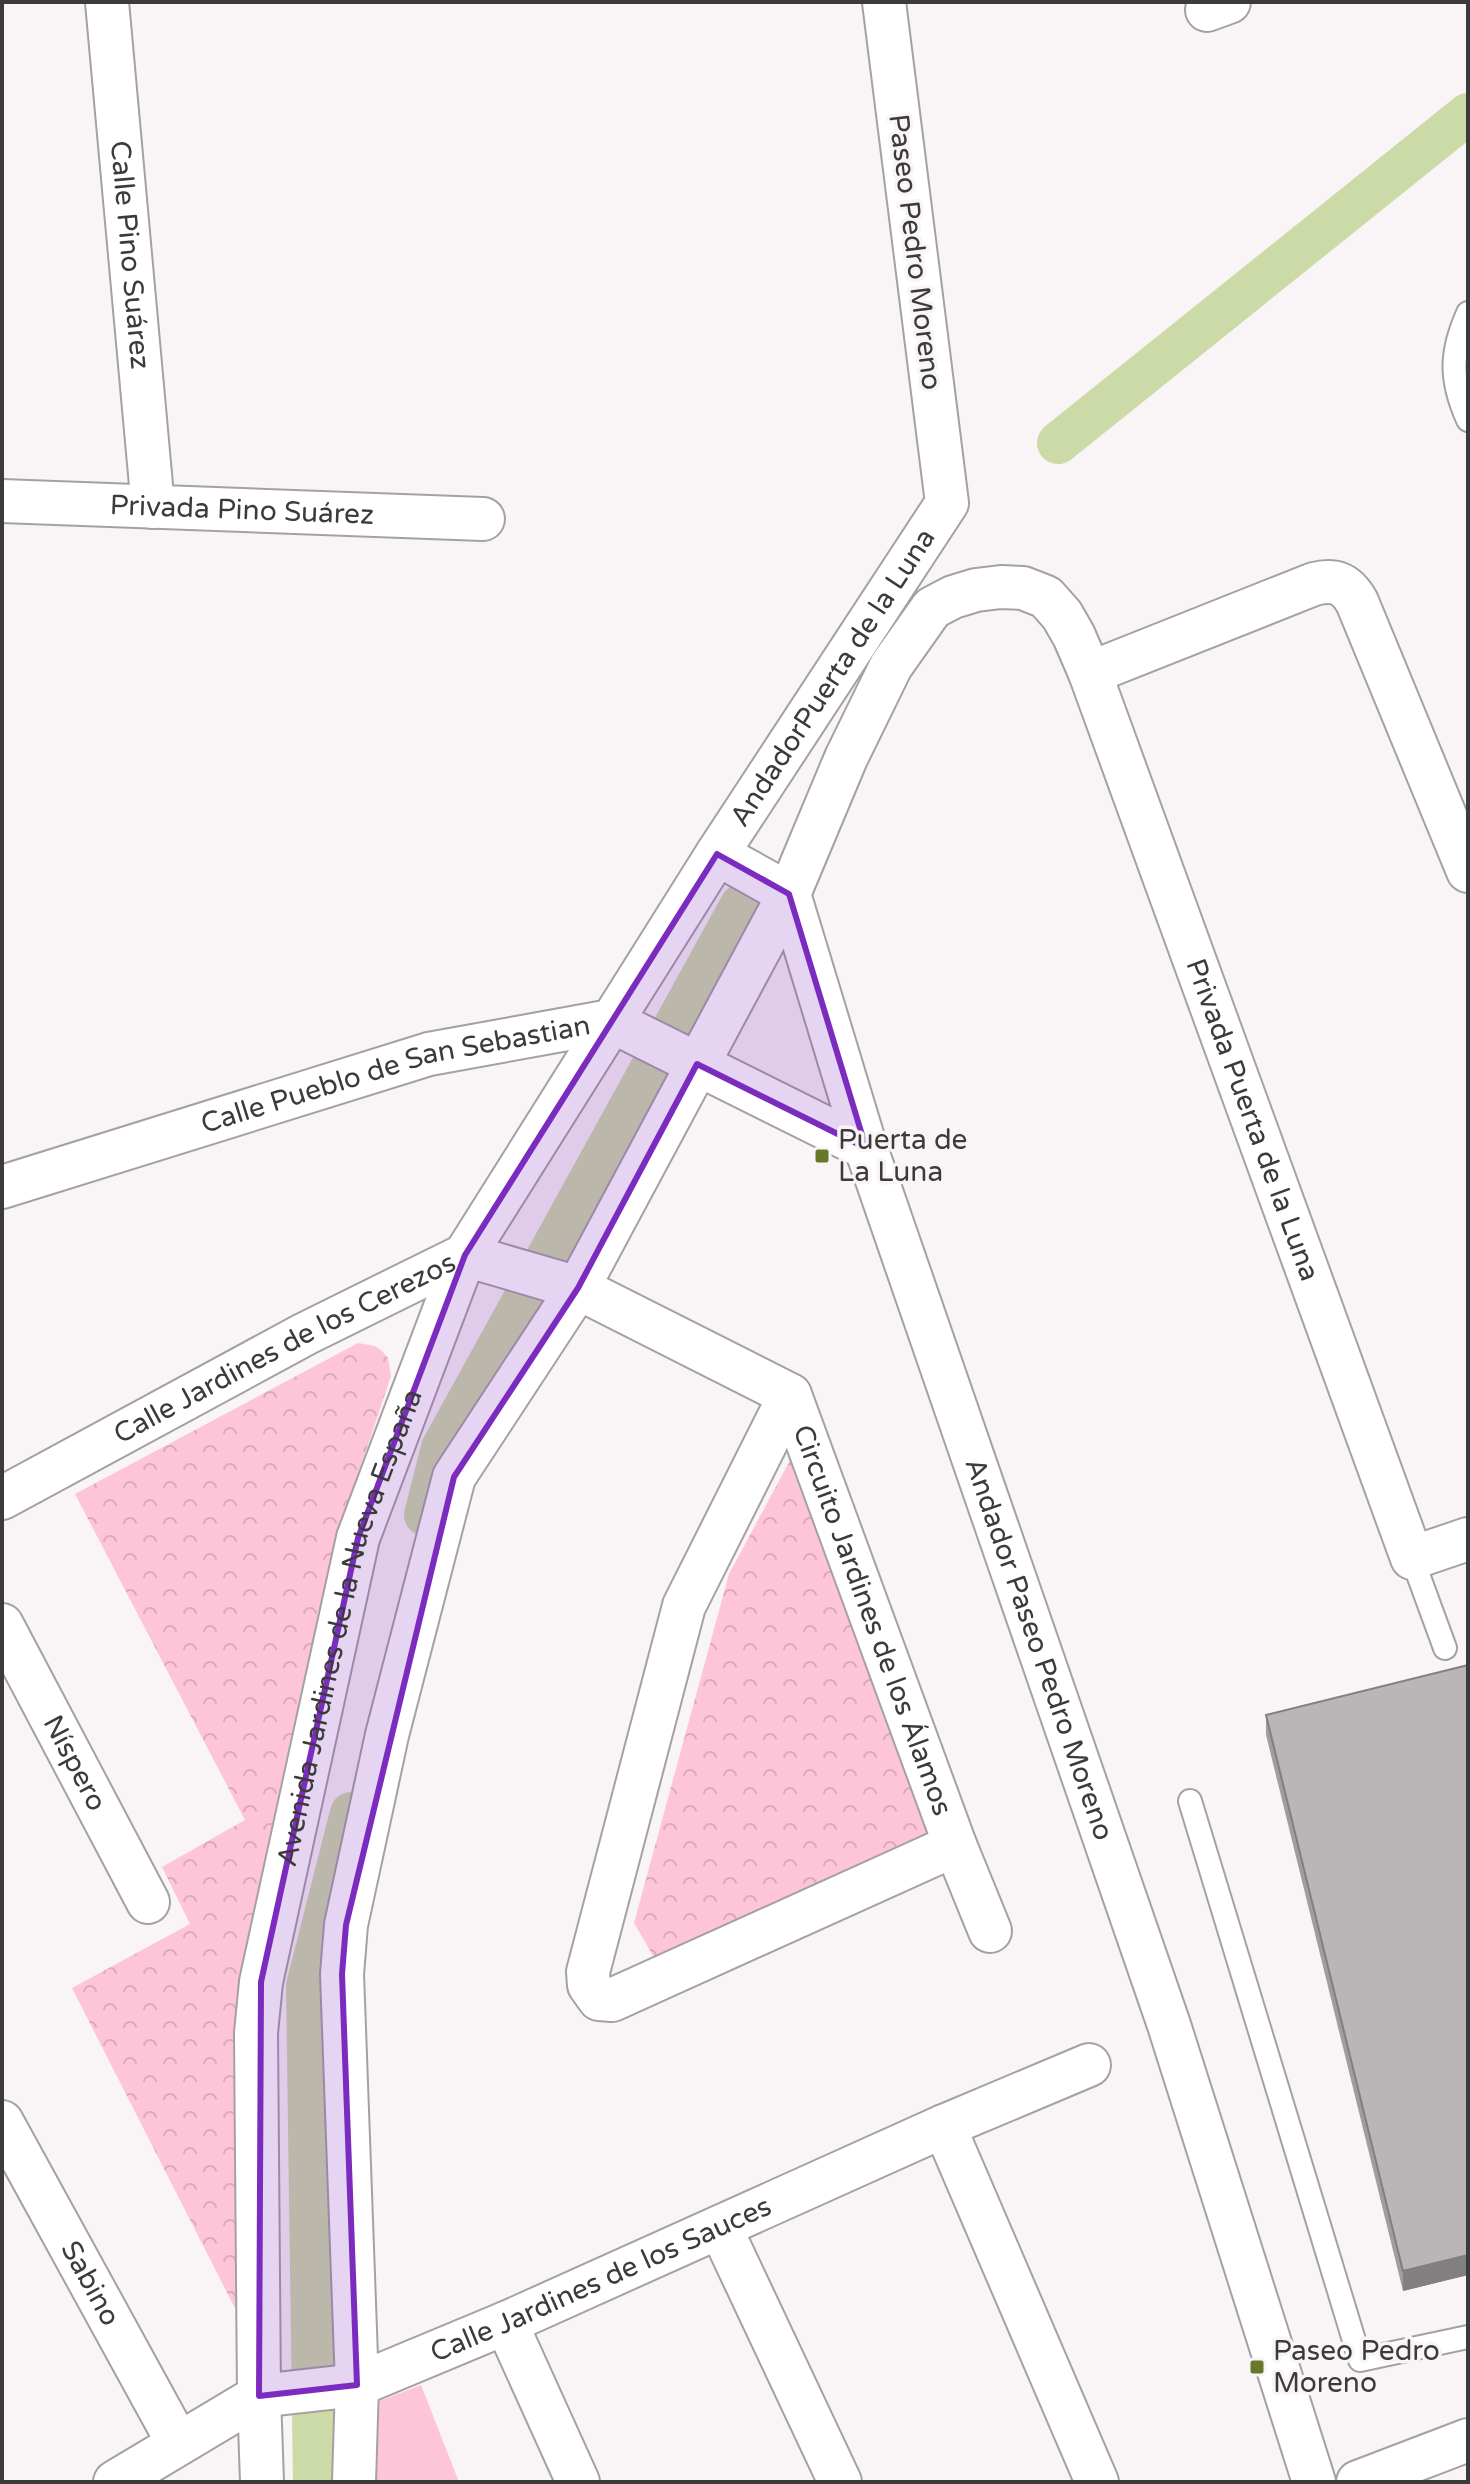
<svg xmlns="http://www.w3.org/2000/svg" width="1470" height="2484" font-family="'Varela Round',sans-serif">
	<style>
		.green { fill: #fec5d8 }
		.park { fill: url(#park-crowns) }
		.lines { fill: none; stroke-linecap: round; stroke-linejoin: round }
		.canal { stroke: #cbdaa6; stroke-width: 42 }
		.lane-casing { stroke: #a5a1a2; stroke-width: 26 }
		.street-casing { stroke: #a5a1a2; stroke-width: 46 }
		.lane { stroke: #fff; stroke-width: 22 }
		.street { stroke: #fff; stroke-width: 42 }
		.wall { fill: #a09d9d }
		.shaded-wall { fill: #827f80 }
		.building { fill: #bab6b7; stroke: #827f80; stroke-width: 2 }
		.marked { fill: #7b2cbf; fill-opacity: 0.2; stroke: #7b2cbf; stroke-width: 6; stroke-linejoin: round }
		.poi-dot { fill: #677928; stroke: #f9f4f6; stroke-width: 3 }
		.labels { text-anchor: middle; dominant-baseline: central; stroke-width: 7; stroke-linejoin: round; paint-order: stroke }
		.street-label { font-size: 28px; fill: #3c3b3b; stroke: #f9f4f6 }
		.poi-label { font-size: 28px; fill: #3c3b3b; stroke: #f9f4f6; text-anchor: start }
	</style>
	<defs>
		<pattern id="park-crowns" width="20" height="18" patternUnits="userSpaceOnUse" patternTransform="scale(2)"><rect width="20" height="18" fill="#fec5d8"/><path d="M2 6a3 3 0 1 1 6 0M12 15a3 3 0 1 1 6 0" fill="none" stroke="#dbaaba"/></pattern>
	</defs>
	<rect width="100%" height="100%" fill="#f9f4f6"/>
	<path class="green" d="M421 2385 459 2482H373L374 2403Z"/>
	<path class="park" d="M358 1343 375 1346 382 1351 388 1358 391 1376 361 1466 240 1976 244 2326 72 1988 190 1924 162 1867 245 1820 75 1494Z
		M794 1453 933 1832 656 1961 634 1923 729 1574Z"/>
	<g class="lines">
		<path class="canal" d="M1058 443 1468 114
			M425 1515 442 1448 741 905
			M314 2482 307 1986 351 1813"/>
		<defs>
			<path id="lane" d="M1468 313C1450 353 1450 380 1468 420
				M1412 1558 1445 1648
				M1190 1801 1360 2360 1468 2337"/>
			<g id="street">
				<path id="s1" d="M107 2 153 507"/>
				<path d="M1207 10 1229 2"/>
				<path id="s2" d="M2 501 483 519"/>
				<path d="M1090 673 1314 584C1335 579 1346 583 1357 602L1468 871"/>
				<path id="s3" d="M717 854 789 894 866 1148 1169 2025 1314 2482"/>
				<path id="s4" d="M2 1187 429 1054 611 1021 866 1148"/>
				<path d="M790 1395 684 1606 588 1972 589 1985 599 1999 612 2000 955 1845"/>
				<path id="s5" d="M2 1498 305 1334 465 1255 578 1288 790 1395 955 1845 990 1931"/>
				<path id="s6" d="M2 1625 148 1902"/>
				<path id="s7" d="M2 2122 178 2443"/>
				<path d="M944 2126 1097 2482"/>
				<path d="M720 2227 840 2482"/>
				<path d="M506 2323 578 2482"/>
				<path id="s8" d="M115 2482 259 2396 357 2385 506 2323 944 2126 1089 2065"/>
				<path id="s9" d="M262 2482 259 2396 256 2033 261 1982 358 1538 465 1255 717 854 947 503 884 2"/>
				<path id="s10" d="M354 2482 357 2385 342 1974 346 1925 387 1735 454 1477 578 1288 789 894 846 758 891 666 932 608 953 597 976 590 1001 587 1023 588 1046 597 1062 615 1074 636 1090 673 1412 1558 1468 1539"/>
				<path d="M1358 2482 1468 2440"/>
			</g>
		</defs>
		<use href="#lane" class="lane-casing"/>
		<use href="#street" class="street-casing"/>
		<use href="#lane" class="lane"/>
		<use href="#street" class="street"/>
	</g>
	<path class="wall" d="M1468 1665V2275L1403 2291 1266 1735V1715Z"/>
	<path class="shaded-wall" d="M1468 2255V2275L1403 2291V2271Z"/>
	<path class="building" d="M1468 1665V2255L1403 2271 1266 1715Z"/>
	<path class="marked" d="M717 854 789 894 866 1148 697 1064 578 1288 454 1477 346 1925 342 1974 357 2385 259 2396 261 1982 358 1538 465 1255Z"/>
	<g class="poi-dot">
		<rect x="814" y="1148" width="16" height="16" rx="4"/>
		<rect x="1249" y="2359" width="16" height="16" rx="4"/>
	</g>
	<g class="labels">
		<g class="street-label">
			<text transform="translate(915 252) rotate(83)">Paseo Pedro Moreno</text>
			<text stroke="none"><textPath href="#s1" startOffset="254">Calle Pino Suárez</textPath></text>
			<text stroke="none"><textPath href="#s2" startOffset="240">Privada Pino Suárez</textPath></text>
			<text stroke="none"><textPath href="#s9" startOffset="1942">AndadorPuerta de la Luna</textPath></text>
			<text stroke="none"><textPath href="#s4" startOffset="410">Calle Pueblo de San Sebastian</textPath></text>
			<text stroke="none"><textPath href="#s10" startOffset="2696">Privada Puerta de la Luna</textPath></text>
			<text stroke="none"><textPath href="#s5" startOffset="320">Calle Jardines de los Cerezos</textPath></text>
			<text stroke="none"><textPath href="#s5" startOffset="1118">Circuito Jardines de los Álamos</textPath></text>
			<text stroke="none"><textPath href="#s9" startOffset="866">Avenida Jardines de la Nueva España</textPath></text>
			<text stroke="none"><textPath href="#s3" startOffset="878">Andador Paseo Pedro Moreno</textPath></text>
			<text stroke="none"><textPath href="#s6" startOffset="156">Níspero</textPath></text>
			<text stroke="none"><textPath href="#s8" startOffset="532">Calle Jardines de los Sauces</textPath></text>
			<text stroke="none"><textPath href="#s7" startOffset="184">Sabino</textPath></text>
		</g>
		<g class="poi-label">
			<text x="838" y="1140">Puerta de<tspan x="838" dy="32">La Luna</tspan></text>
			<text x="1273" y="2351">Paseo Pedro<tspan x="1273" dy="32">Moreno</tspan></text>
		</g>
	</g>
	<rect width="1470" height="2484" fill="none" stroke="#3c3b3b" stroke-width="8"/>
</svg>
